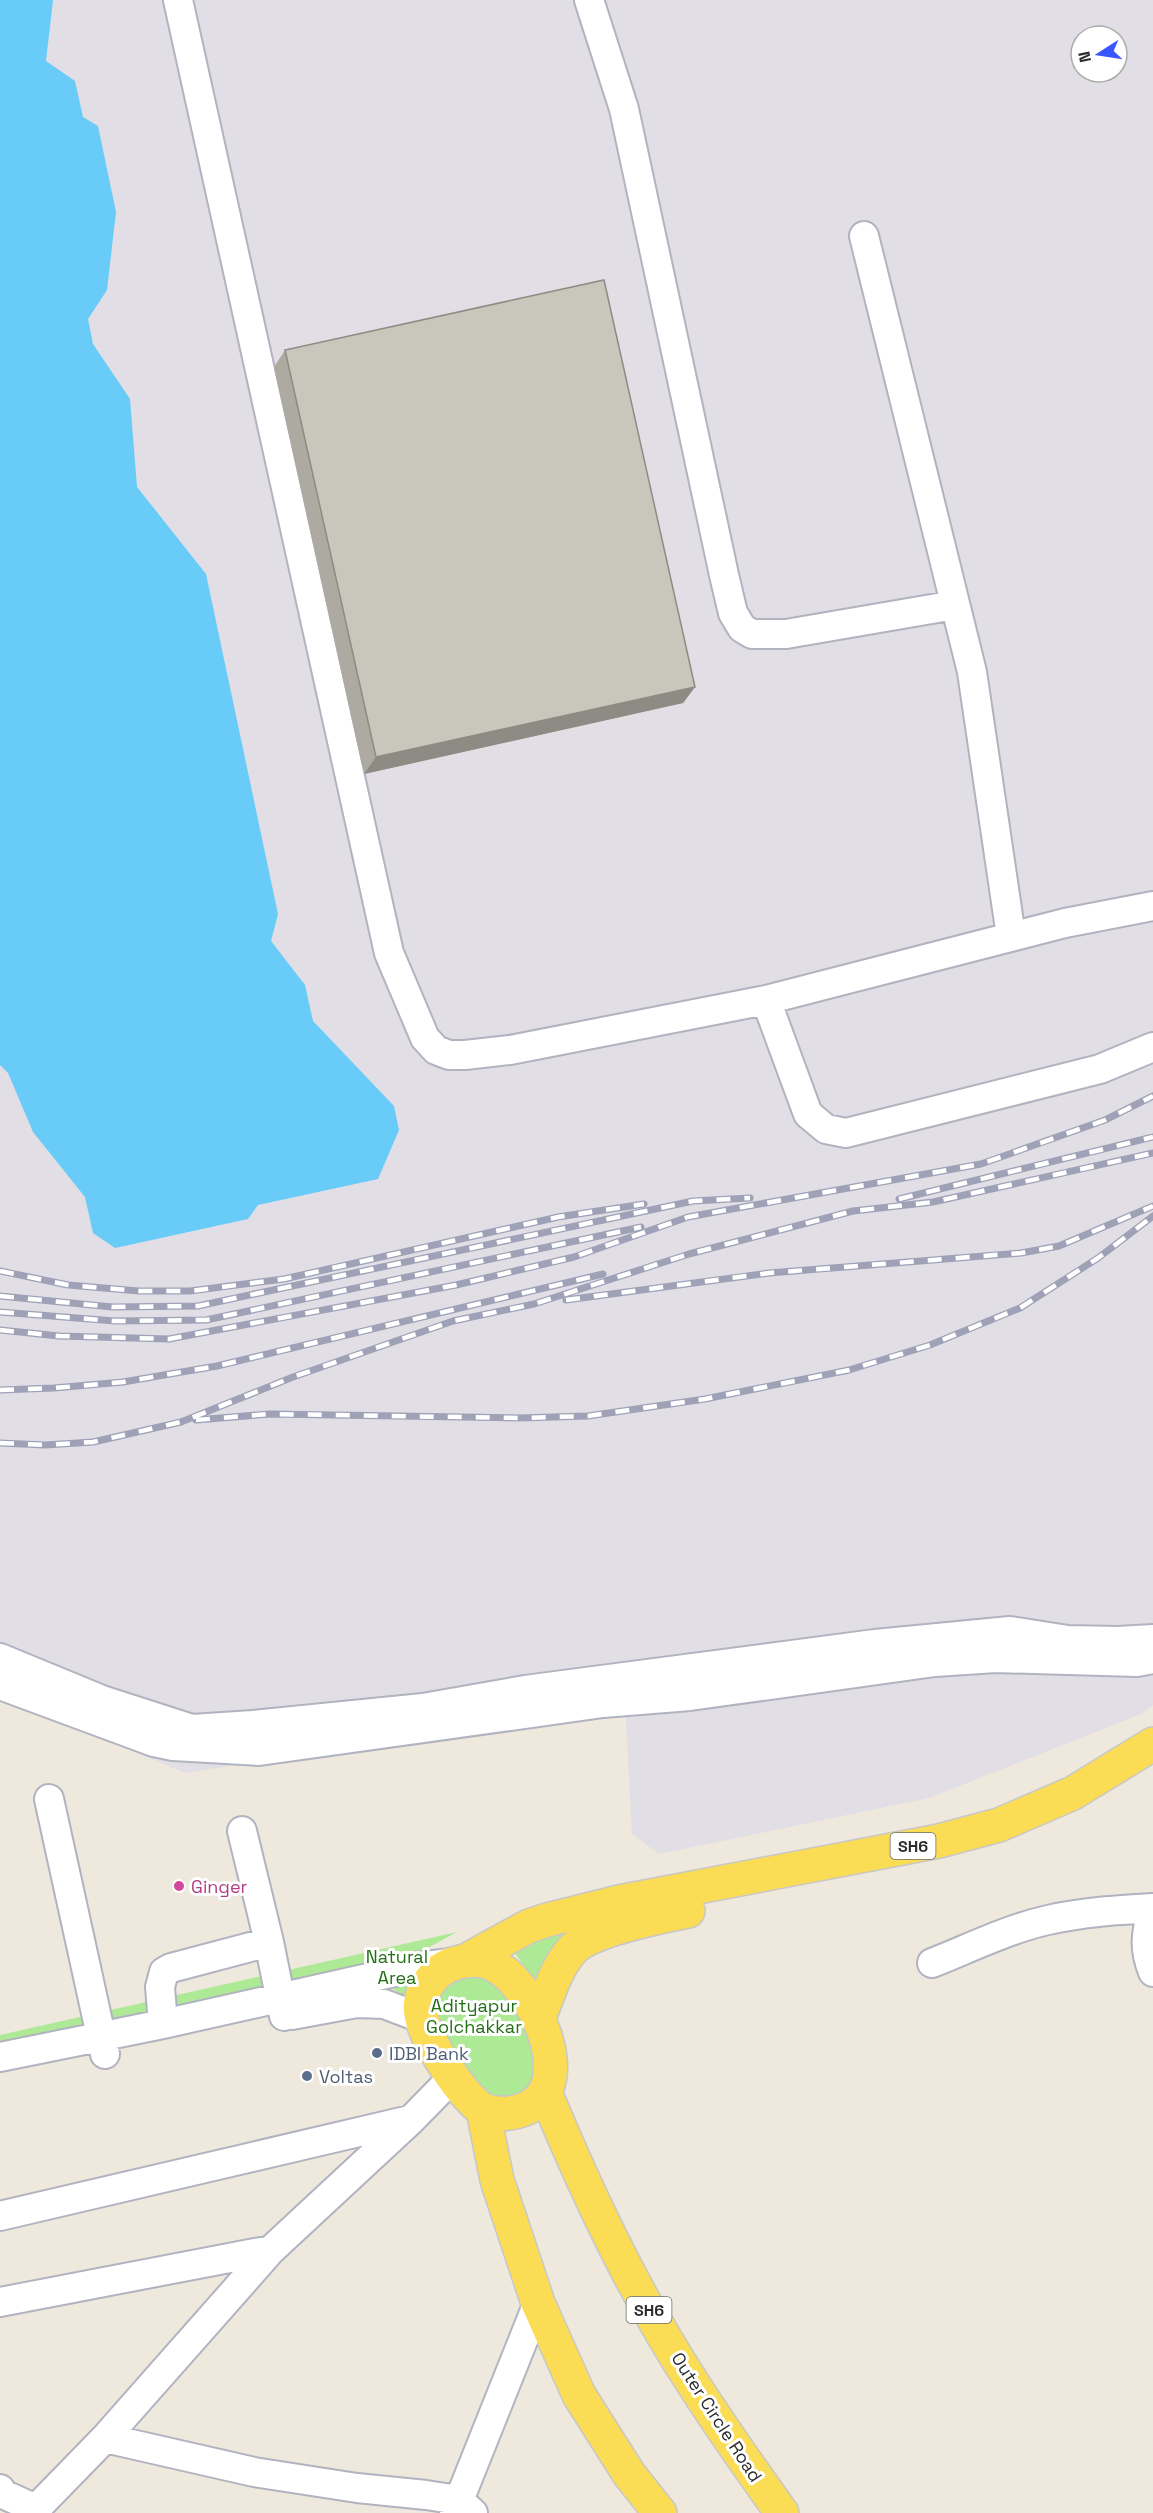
<svg xmlns="http://www.w3.org/2000/svg" width="1153" height="2513" font-family="'Space Grotesk',sans-serif">
	<style>
		.industrial { fill: #e1dee6; fill-rule: evenodd }
		.green { fill: #aee995 }
		.water { fill: #68cbf8 }
		.lines { fill: none; stroke-linecap: round; stroke-linejoin: round }
		.minor-casing { stroke: #b1b3c0; stroke-width: 32 }
		.major-casing { stroke: #c8c8c8; stroke-width: 36 }
		.minor { stroke: #fff; stroke-width: 28 }
		.major { stroke: #fbdc55; stroke-width: 33 }
		.rail-casing { stroke: #9fa1b7; stroke-width: 7 }
		.rail { stroke: #fff; stroke-width: 4.5; stroke-dasharray: 14; stroke-linecap: butt }
		.wall { fill: #adaaa1 }
		.shaded-wall { fill: #8d8b83 }
		.building { fill: #c9c6bb; stroke: #8d8b83; stroke-width: 1.5 }
		.hotel-dot { fill: #d1479c; stroke: #fff; stroke-width: 2 }
		.service-dot { fill: #5c6f8a; stroke: #fff; stroke-width: 2 }
		.labels { text-anchor: middle; dominant-baseline: central; stroke-width: 6; stroke-linejoin: round; paint-order: stroke }
		.shield { fill: #fff; stroke: #6b6b6b; stroke-width: 1.5 }
		.shield-label { font-size: 16px; font-weight: bold; fill: #2c2c2c }
		.hotel-label { font-size: 18px; fill: #b23c85; stroke: #fff; text-anchor: start }
		.park-label { font-size: 18px; fill: #236f15; stroke: #fff }
		.service-label { font-size: 18px; fill: #4e5e75; stroke: #fff; text-anchor: start }
		.street-label { font-size: 18px; fill: #2c2c2c; stroke: #fff }
	</style>
	<rect width="100%" height="100%" fill="#eee8dd"/>
	<path class="industrial" d="M0 0H1153V1705L1141 1714 929 1798 659 1854 632 1834 625 1703 185 1773 0 1696ZM1081 36H1117V72H1081Z"/>
	<path class="green" d="M641 1908 537 1985 510 1946Z
		M457 1932 420 1952 424 2007 377 1980 0 2057V2035Z
		M464 1967 515 1993 535 2056 530 2101 493 2108 442 2052 431 1988Z"/>
	<path class="water" d="M0 0H53L46 61 75 81 83 117 98 126 116 212 107 290 88 319 93 344 130 399 137 487 206 574 278 914 271 941 305 985 313 1021 394 1106 399 1130 378 1179 258 1205 248 1219 115 1248 93 1233 85 1197 33 1132 8 1073 0 1065Z"/>
	<g class="lines">
		<defs>
			<path id="minor" d="M178 0 389 953 425 1038 436 1050 449 1055H465L510 1050 766 1000 1065 923 1153 906
				M589 0 624 109 724 575 733 613 742 628 752 634H786L955 605
				M864 236 972 672 1011 936
				M766 1000 808 1114 826 1129 846 1133 1100 1069 1153 1047
				M0 1658 102 1700 192 1729 253 1725 423 1708 525 1690 875 1644 1010 1631 1068 1640 1118 1641 1153 1639
				M0 1685 154 1742 173 1746 259 1751 603 1703 690 1696 935 1662 996 1658 1137 1662 1153 1659
				M49 1799 105 2054
				M242 1831 269 1942 284 2016
				M1153 1911C1145 1933 1144 1950 1153 1972
				M932 1963C970 1948 1008 1929 1048 1920 1083 1912 1118 1910 1153 1908
				M292 2015 357 2003 384 2004 421 2018
				M163 2024 160 1987 164 1972 171 1968 269 1942
				M0 2057 163 2024 417 1967 459 1962
				M0 2216 410 2120
				M0 2302 271 2250
				M105 2438 254 2472 357 2488 426 2495 459 2500 473 2513
				M0 2489 3 2494 36 2509
				M32 2513 105 2438 271 2250 411 2120 453 2077
				M454 2513 538 2303"/>
			<path id="major" d="M465 1961 529 1926 547 1920 619 1902 939 1841 999 1825 1073 1793 1153 1744
				M539 2018C548 1996 556 1966 574 1948 595 1929 659 1917 688 1911
				M545 2092C587 2193 634 2293 694 2385 722 2429 752 2471 782 2513
				M483 2110C498 2115 512 2115 527 2108 579 2085 534 1987 496 1966 484 1959 470 1959 456 1963 433 1969 415 1995 422 2019 429 2046 461 2094 483 2110L497 2180 538 2303 579 2395 629 2474 660 2513"/>
		</defs>
		<use href="#minor" class="minor-casing"/>
		<use href="#major" class="major-casing"/>
		<use href="#minor" class="minor"/>
		<use href="#major" class="major"/>
		<defs>
			<path id="rail" d="M899 1199 1153 1137
				M0 1271 68 1285 139 1291H190L284 1279 558 1217 644 1204
				M0 1296 112 1307 198 1306 693 1201 750 1198
				M566 1300 769 1273 1021 1253 1059 1246 1153 1206
				M0 1312 115 1321 206 1320 641 1227
				M0 1330 59 1336 169 1339 456 1285 574 1257 688 1217 981 1164 1105 1120 1153 1096
				M0 1390 54 1388 123 1382 217 1366 603 1274
				M196 1420 270 1414 519 1418 588 1416 705 1399 849 1370 930 1345 1020 1308 1098 1258 1153 1216
				M0 1443 45 1445 93 1442 181 1422 293 1377 453 1321 534 1304 689 1254 853 1211 933 1202 1153 1153"/>
		</defs>
		<use href="#rail" class="rail-casing"/>
		<use href="#rail" class="rail"/>
	</g>
	<path class="wall" d="M285 350 695 687 683 703 364 774 274 367Z"/>
	<path class="shaded-wall" d="M695 687 683 703 364 774 376 757Z"/>
	<path class="building" d="M604 280 695 687 376 757 285 350Z"/>
	<circle class="hotel-dot" cx="179" cy="1886" r="6"/>
	<g class="service-dot">
		<circle cx="377" cy="2053" r="6"/>
		<circle cx="307" cy="2076" r="6"/>
	</g>
	<g class="labels">
		<g class="shield">
			<rect x="890.5" y="1833" width="45" height="26" rx="4.5"/>
			<rect x="626.5" y="2297" width="45" height="26" rx="4.5"/>
		</g>
		<g class="shield-label">
			<text x="913" y="1846">SH6</text>
			<text x="649" y="2310">SH6</text>
		</g>
		<g class="hotel-label">
			<text x="191" y="1886">Ginger</text>
		</g>
		<g class="park-label">
			<text x="397" y="1956">Natural<tspan x="397" dy="21">Area</tspan></text>
			<text x="474" y="2005">Adityapur<tspan x="474" dy="21">Golchakkar</tspan></text>
		</g>
		<g class="service-label">
			<text x="389" y="2053">IDBI Bank</text>
			<text x="319" y="2076">Voltas</text>
		</g>
		<g class="street-label">
			<text transform="translate(717 2417) rotate(57)">Outer Circle Road</text>
		</g>
	</g>
	<g transform="translate(1099 54) rotate(258)"><circle r="28" fill="#ffffff" stroke="#ababab" stroke-width="1.5"/>
	<path d="M0-4.5L10 22L0 15L-10 22Z" fill="#3955ff"/>
	<text y="-9" font-size="16" font-weight="bold" text-anchor="middle" fill="#2c2c2c">N</text>
	</g>
</svg>
